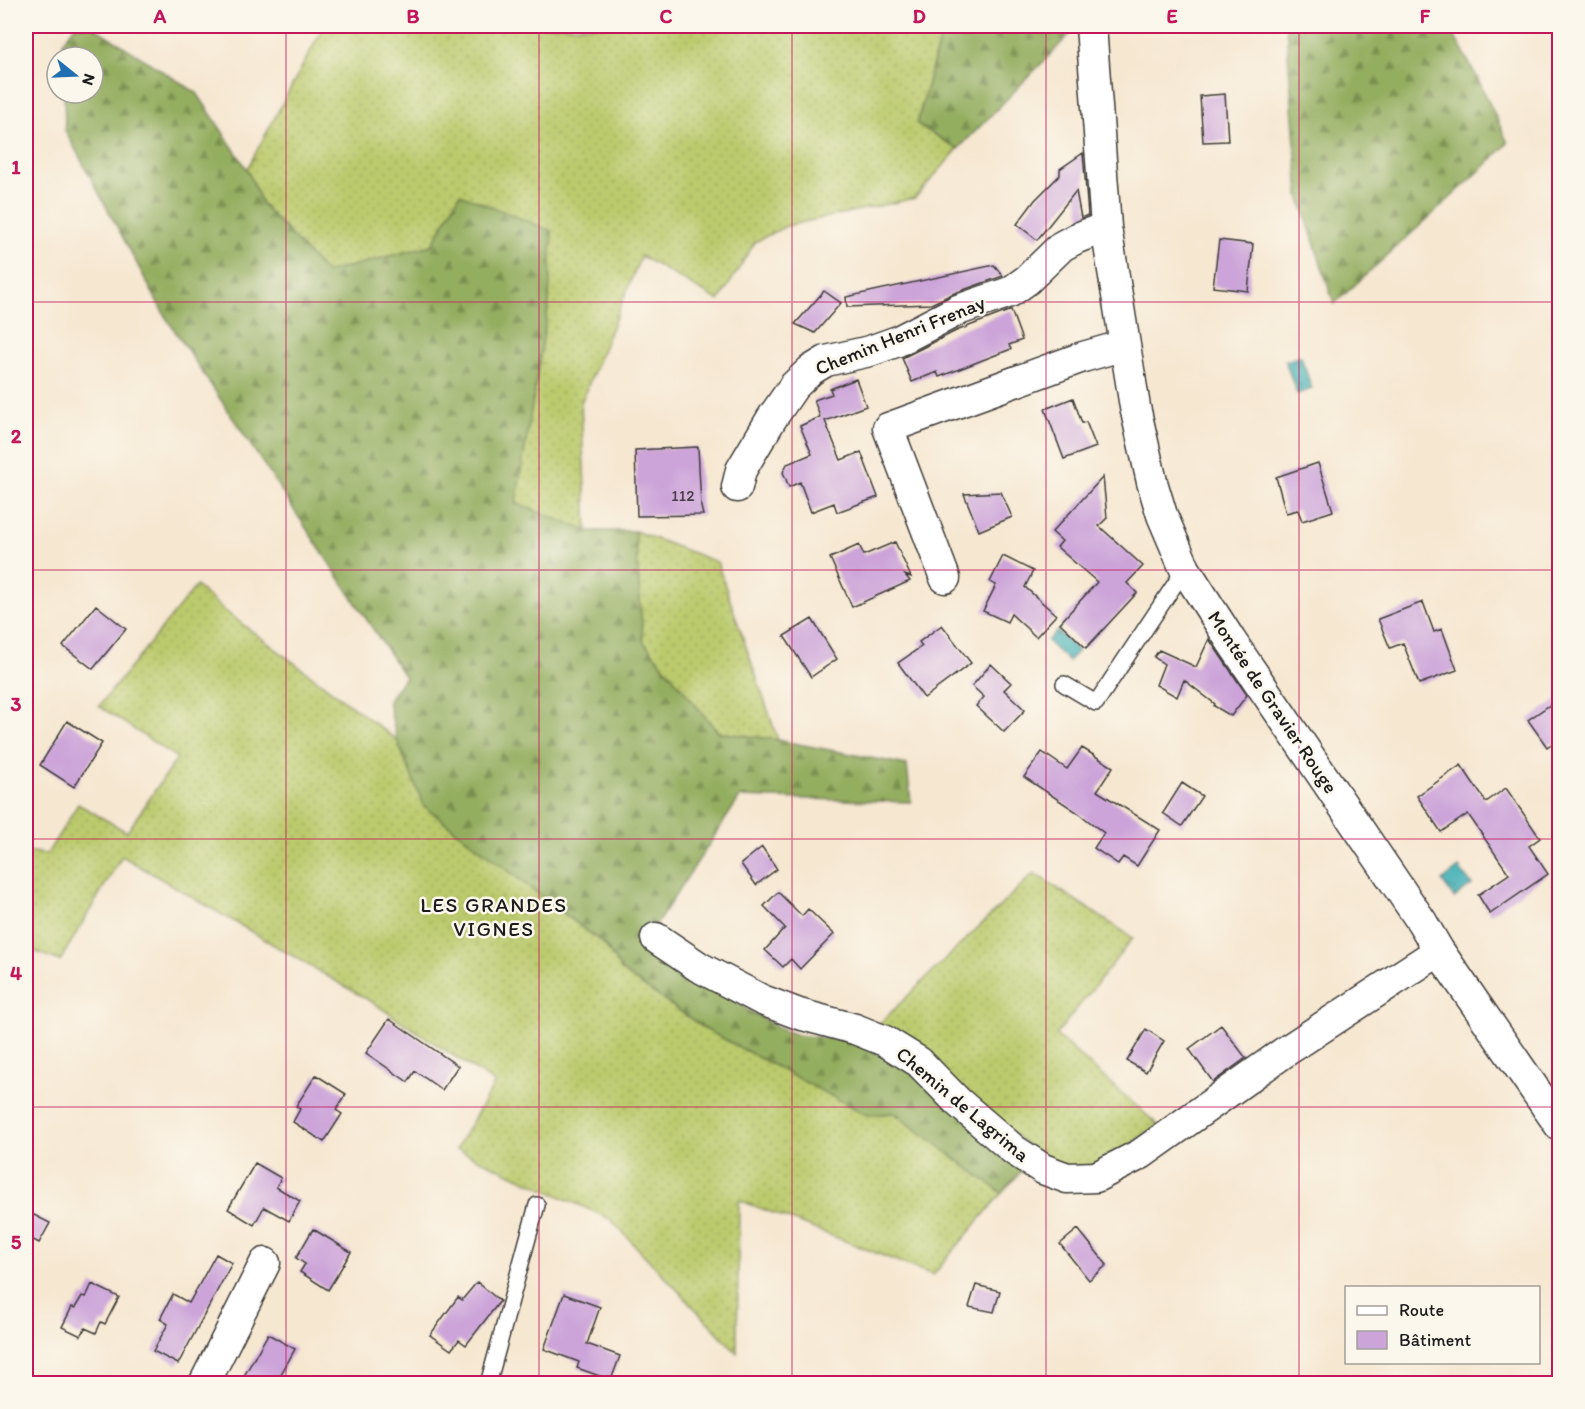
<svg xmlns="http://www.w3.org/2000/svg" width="1585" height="1409" font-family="Itim,sans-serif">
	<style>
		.grass { fill: url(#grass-dots); stroke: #6c7344; stroke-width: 1.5 }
		.forest { fill: url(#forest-firs); stroke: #58653e; stroke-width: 1.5 }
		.water { fill: url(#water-ripples); stroke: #2a6467; stroke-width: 1.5 }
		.building { fill: #cca4d9 }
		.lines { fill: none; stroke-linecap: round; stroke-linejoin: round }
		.service-casing { stroke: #3d3a37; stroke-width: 18 }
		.minor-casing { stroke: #3d3a37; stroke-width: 33 }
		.service { stroke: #fff; stroke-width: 15 }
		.minor { stroke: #fff; stroke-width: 30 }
		.grid { fill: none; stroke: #c2185b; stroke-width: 1.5; stroke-opacity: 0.55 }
		.labels { text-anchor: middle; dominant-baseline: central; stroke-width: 5; stroke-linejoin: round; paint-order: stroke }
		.number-label { font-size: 16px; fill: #483e4b }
		.street-label { font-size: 20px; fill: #1c1c1c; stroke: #fbf7ec }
		.neighbourhood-label { font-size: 21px; letter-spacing: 1.5px; fill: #1c1c1c; stroke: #fbf7ec }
		.neatline { fill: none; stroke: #c2185b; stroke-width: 2 }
		.grid-label { font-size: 20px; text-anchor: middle; font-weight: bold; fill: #c2185b }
	</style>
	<defs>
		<pattern id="grass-dots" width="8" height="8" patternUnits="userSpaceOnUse" patternTransform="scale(1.5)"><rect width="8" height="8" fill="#bbca6d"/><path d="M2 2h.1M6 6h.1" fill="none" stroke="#a0ad5e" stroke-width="1.8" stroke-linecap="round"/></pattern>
		<pattern id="forest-firs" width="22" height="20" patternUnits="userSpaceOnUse" patternTransform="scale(1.5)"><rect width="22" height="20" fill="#94ae60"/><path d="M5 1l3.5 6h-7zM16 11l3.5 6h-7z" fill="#788d4e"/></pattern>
		<pattern id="water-ripples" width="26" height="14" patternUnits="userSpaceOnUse" patternTransform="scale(1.5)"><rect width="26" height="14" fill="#39abb2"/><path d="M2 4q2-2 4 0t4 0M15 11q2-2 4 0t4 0" fill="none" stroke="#2f8a90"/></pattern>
	</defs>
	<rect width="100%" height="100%" fill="#fbf7ec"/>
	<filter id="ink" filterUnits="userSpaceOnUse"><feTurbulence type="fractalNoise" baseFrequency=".0167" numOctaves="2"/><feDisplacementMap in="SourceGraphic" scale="12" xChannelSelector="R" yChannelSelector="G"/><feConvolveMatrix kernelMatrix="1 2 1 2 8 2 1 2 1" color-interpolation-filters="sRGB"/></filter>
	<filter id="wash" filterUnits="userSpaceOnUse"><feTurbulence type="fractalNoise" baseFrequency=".008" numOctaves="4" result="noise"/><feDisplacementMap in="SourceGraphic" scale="24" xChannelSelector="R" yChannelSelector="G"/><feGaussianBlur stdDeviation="1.35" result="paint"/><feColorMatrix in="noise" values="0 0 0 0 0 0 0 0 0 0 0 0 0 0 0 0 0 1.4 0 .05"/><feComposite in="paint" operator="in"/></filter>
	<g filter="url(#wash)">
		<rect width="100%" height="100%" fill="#f6e7d1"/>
		<path class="grass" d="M324 26H943L917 124 958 149 915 198 786 226 755 242 719 301 641 256 581 403 587 531 515 504 549 302 460 194 432 245 326 273 262 204 247 169Z
			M635 531 717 562 778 740 718 732 643 641Z
			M196 586 225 611 397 740 424 806 605 945 622 971 707 1030 867 1115 894 1113 1002 1193 933 1275 739 1200 737 1353 610 1219 456 1149 495 1083 375 1004 122 856 60 961 26 948V851L47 854 78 804 127 832 177 758 99 706Z
			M1034 873 1133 938 1056 1035 1158 1125 1100 1166 1057 1168 877 1026Z"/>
		<path class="forest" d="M75 26H92L197 93 247 169 262 204 326 273 432 245 460 194 552 231 549 302 516 503 587 531H635L643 641 718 732 778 740 907 765 911 802 740 797 656 925 655 953 778 1028 797 1035 846 1040 909 1067 1023 1169 1002 1193 894 1113 867 1115 707 1030 622 971 605 945 424 806 397 740 388 701 405 677 165 316 65 130 64 93H93V57H63V42Z
			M943 26H1078L958 149 917 124Z
			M1286 26H1449L1477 77 1508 143 1483 168 1334 304 1299 196Z"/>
		<path class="water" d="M1301 356 1312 389 1297 394 1285 361Z
			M1057 631 1078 651 1068 661 1047 641Z
			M1459 868 1472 885 1454 898 1442 881Z"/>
		<g id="blocks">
			<path class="building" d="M1225 94 1228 141 1203 142 1200 96Z
				M1083 153 1088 215 1081 218 1076 191 1037 240 1017 224 1035 200 1060 175V169Z
				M1219 240 1253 244 1248 291 1213 287Z
				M994 265 1003 276 952 294 931 304 847 307 846 297Z
				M824 291 841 303 815 333 795 324Z
				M1011 310 1022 340 1009 345 1011 349 939 377 937 372 912 382 902 358 956 331Z
				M856 379 866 406 825 421 841 460 861 452 878 497 837 512 834 503 811 512 800 482 789 487 783 472 787 464 812 454 800 426 820 417 814 400 832 394 830 389Z
				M1073 398 1082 423 1086 422 1096 447 1064 459 1045 409Z
				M698 447 701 507 703 515 637 516 635 450Z
				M1318 463 1333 511 1302 521 1298 510 1286 513 1276 477Z
				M1103 477 1107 518 1099 526 1143 566 1127 583 1137 593 1086 648 1060 623 1097 582 1057 547 1062 541 1052 532Z
				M1001 492 1012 517 979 531 964 494Z
				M895 542 911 577 905 575 910 581 852 607 830 558 859 545 864 555Z
				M1003 556 1033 571 1025 587 1056 615 1036 637 1011 614 1007 622 983 611 996 585 990 582Z
				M1423 602 1434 632 1442 629 1457 670 1419 684 1403 643 1390 648 1378 619Z
				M96 605 126 629 93 669 63 646Z
				M812 619 837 659 811 677 784 636Z
				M942 625 971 663 924 698 898 663 922 646 919 642Z
				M1209 639 1247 695 1231 716 1214 706 1215 704 1184 680 1177 697 1156 685 1164 664 1154 657 1159 650 1196 667Z
				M991 664 1011 683 1004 690 1025 710 1004 732 976 706 984 697 972 686Z
				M1560 698V738L1547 747 1528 720Z
				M67 721 102 743 74 787 40 765Z
				M1082 748 1113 767 1097 791 1160 830 1137 866 1123 857 1118 864 1094 848 1104 833 1077 812 1024 777 1042 752 1067 769Z
				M1461 765 1486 802 1506 788 1540 838 1529 846 1548 874 1490 914 1478 895 1509 874 1468 814 1441 832 1417 796Z
				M1182 783 1202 796 1182 826 1163 813Z
				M762 847 777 869 756 885 741 864Z
				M778 892 802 916 808 909 834 934 800 969 791 959 783 967 765 950 785 928 764 906Z
				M389 1019 458 1066 442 1090 415 1071 408 1082 366 1053Z
				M1221 1025 1246 1058 1213 1082 1189 1049Z
				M1146 1029 1164 1041 1146 1072 1127 1061Z
				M316 1075 346 1094 336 1110 342 1114 324 1142 293 1122 300 1109 296 1106Z
				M255 1163 281 1178 276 1187 300 1201 289 1221 264 1207 254 1225 228 1209Z
				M26 1211 50 1223 39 1243 26 1236Z
				M313 1229 351 1252 328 1290 300 1272 305 1264 296 1258Z
				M1078 1229 1107 1265 1089 1280 1060 1244Z
				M216 1254 232 1263 178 1364 153 1351 168 1324 160 1319 173 1294 189 1303Z
				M477 1282 500 1301 466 1345 459 1340 451 1350 430 1335 458 1297 462 1300Z
				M92 1284 119 1297 105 1324 101 1322 96 1333 85 1328 81 1336 62 1327 72 1307 75 1308 82 1296 86 1297Z
				M976 1285 1000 1291 994 1312 969 1307Z
				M564 1294 600 1307 587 1344 620 1356 611 1380 577 1368 579 1362 544 1349Z
				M268 1334 295 1349 276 1383H240Z"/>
		</g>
	</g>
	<g filter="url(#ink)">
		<use href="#blocks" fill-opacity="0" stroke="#3d3a37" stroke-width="1.5"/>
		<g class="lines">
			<defs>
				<path id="service" d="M1064 684 1096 703 1185 569
					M488 1384 537 1205"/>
				<path id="minor" d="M1091 26 1106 227 1135 407 1152 482 1162 515 1185 569 1231 641 1422 922 1439 951 1560 1126
					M737 487 741 470 772 418 794 386 811 370 826 361 870 351 898 341 958 310 1010 292 1027 280 1062 246 1077 238 1106 227
					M945 578 888 428 1083 357 1125 345
					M656 938 699 967 762 1000 799 1014 855 1029 885 1041 919 1062 958 1102 1014 1150 1043 1169 1067 1178 1096 1177 1141 1154 1286 1051 1439 951
					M204 1384 265 1263"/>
			</defs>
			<use href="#service" class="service-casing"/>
			<use href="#minor" class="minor-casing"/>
			<use href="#service" class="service"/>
			<use href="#minor" class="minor"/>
		</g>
	</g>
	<path class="grid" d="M286 26V1384M539 26V1384M792 26V1384M1046 26V1384M1299 26V1384M26 302H1560M26 570H1560M26 839H1560M26 1107H1560"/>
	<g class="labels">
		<g class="number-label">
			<text x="683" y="495">112</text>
		</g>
		<g class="street-label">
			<text transform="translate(900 335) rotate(-22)">Chemin Henri Frenay</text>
			<text transform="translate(1273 702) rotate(56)">Montée de Gravier Rouge</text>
			<text transform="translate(963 1104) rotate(40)">Chemin de Lagrima</text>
		</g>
		<g class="neighbourhood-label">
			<text x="494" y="904">LES GRANDES<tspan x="494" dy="24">VIGNES</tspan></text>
		</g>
	</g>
	<rect width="1585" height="1409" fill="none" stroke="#fbf7ec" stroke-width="66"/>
	<rect x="1345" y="1286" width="195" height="78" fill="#fbf7ec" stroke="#a29f99" stroke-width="1.5"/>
	<rect x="1357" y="1306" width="30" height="9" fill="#ffffff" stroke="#a29f99" stroke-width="1.5"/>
	<text x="1399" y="1316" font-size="18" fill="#1c1c1c">Route</text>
	<rect x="1357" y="1331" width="30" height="18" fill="#cca4d9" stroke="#a29f99" stroke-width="1.5"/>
	<text x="1399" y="1346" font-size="18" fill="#1c1c1c">Bâtiment</text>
	<g transform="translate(75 75) rotate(108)"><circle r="28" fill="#fbf7ec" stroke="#a29f99" stroke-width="1.5"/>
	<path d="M0-4.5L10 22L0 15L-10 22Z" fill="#1f6fb2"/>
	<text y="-9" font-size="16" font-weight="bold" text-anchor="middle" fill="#1c1c1c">N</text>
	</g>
	<rect x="33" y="33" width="1519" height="1343" class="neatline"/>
	<g class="grid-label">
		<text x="160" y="23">A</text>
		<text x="413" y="23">B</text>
		<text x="666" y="23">C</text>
		<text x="919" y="23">D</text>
		<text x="1172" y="23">E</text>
		<text x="1425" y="23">F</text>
		<text x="16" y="174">1</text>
		<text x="16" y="443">2</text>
		<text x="16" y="711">3</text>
		<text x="16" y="980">4</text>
		<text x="16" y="1249">5</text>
	</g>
</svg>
